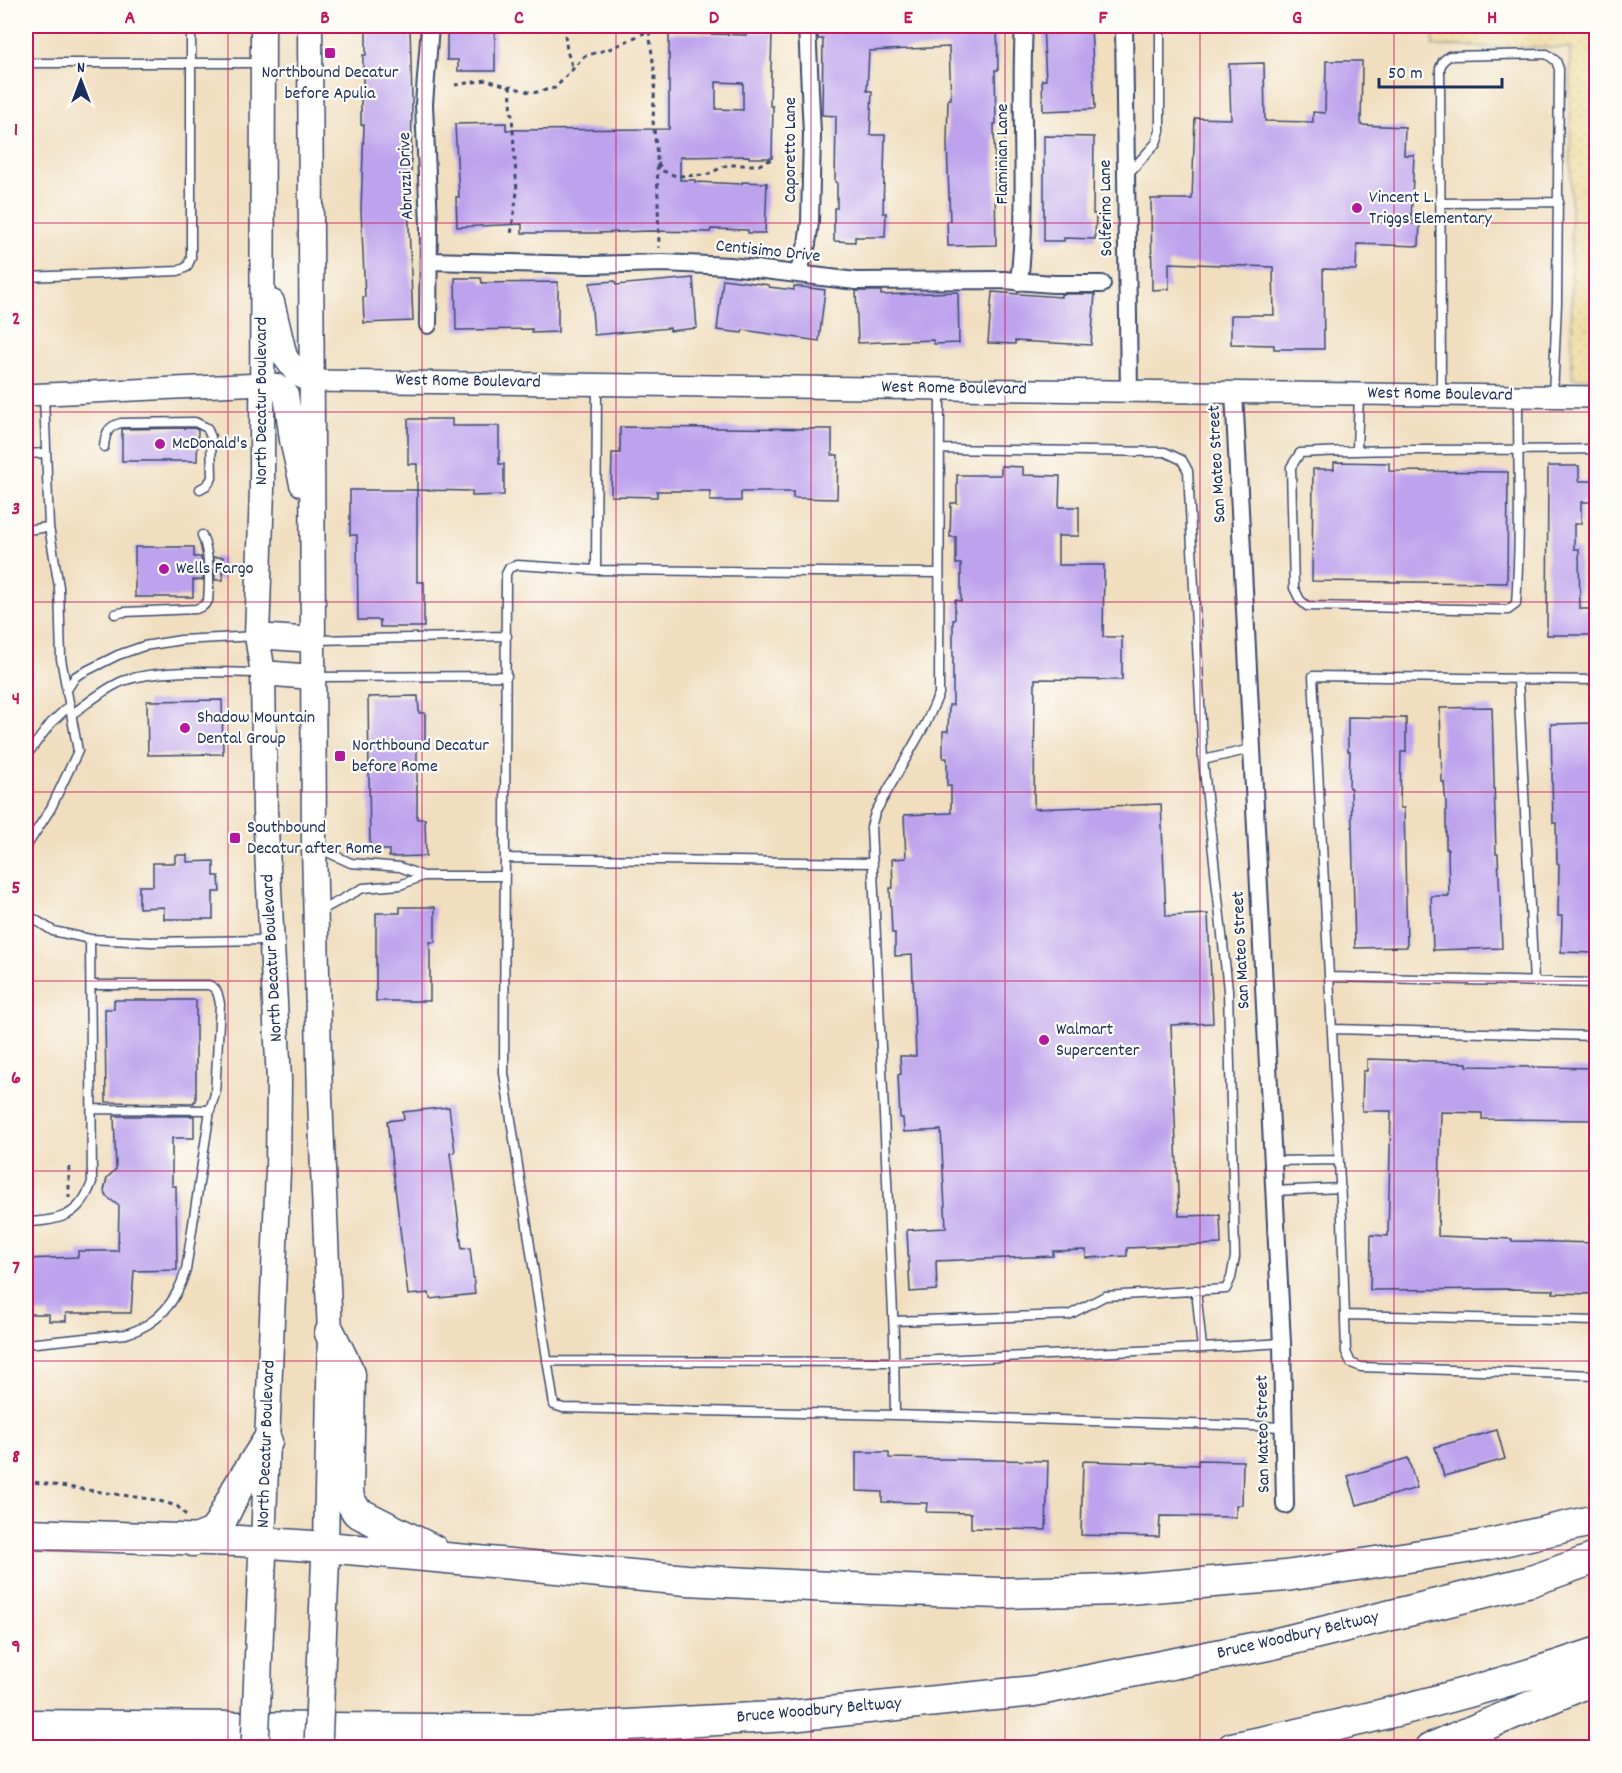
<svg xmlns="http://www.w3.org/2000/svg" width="1622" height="1773" font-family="Dekko,sans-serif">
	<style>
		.sand { fill: url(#sand-dots); stroke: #84847e; stroke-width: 1.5 }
		.building { fill: #bda3ed; fill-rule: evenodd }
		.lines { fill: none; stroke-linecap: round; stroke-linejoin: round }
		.service-casing { stroke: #3b496d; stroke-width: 11 }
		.minor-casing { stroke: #3b496d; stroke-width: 20 }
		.tertiary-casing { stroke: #3b496d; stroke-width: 24 }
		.secondary-casing { stroke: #3b496d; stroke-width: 27 }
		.primary-casing { stroke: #3b496d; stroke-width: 30 }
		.motorway-casing { stroke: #3b496d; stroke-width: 33 }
		.path { stroke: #3b496d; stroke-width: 3; stroke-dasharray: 4.5 4.5; stroke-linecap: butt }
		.service { stroke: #fff; stroke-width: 8 }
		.minor { stroke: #fff; stroke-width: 16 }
		.tertiary { stroke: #fff; stroke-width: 21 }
		.secondary { stroke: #fff; stroke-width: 24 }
		.primary { stroke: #fff; stroke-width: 27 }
		.motorway { stroke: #fff; stroke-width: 30 }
		.primary-bridge-casing { stroke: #3b496d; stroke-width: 30; stroke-linecap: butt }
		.primary-bridge { stroke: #fff; stroke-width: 27 }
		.grid { fill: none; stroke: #c2185b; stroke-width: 1.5; stroke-opacity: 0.55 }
		.poi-dot { fill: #b5179e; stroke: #fdfcf7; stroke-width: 2 }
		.labels { text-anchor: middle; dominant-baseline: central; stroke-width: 4.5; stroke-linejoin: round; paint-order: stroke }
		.poi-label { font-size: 18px; fill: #1b2f5e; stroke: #fdfcf7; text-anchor: start }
		.street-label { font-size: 18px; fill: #1b2f5e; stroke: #fdfcf7 }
		.neatline { fill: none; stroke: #c2185b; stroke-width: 2 }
		.grid-label { font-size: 20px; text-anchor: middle; font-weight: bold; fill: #c2185b }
	</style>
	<defs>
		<pattern id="sand-dots" width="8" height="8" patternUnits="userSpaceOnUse" patternTransform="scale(1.5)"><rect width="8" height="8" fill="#eeda9e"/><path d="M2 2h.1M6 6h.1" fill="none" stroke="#ccbb8a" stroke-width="1.8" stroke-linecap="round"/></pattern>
	</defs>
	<rect width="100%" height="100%" fill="#fdfcf7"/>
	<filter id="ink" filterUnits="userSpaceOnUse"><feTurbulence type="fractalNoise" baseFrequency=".0167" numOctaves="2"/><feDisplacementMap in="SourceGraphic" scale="12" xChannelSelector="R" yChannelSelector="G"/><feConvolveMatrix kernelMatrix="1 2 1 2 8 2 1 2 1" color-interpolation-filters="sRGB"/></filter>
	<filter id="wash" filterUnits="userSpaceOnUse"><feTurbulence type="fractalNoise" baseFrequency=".008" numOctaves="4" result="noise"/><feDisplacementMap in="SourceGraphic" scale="24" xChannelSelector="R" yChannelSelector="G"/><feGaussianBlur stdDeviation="1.35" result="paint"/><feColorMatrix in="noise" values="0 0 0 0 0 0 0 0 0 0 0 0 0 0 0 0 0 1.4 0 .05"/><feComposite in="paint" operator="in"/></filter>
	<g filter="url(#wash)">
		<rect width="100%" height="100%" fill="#f0debf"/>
		<path class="sand" d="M1433 26H1596V378H1572L1570 48 1433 46Z"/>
		<g id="blocks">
			<path class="building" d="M366 26H410L412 100 411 181 408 202 413 321 364 323 363 297H365L361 210 364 125H361V98L363 99V55H366Z
				M447 26H495V71H458V60H447Z
				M818 26H997L998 70H995L996 124H994L996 245 948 246 947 221H950L947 144 948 99H951L949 47 869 51 867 91H872L870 135H885L883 213H886L885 237H855V242L834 241V208H837V182H835L836 116 822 115 823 39H818Z
				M1043 26H1091L1095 109 1043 111 1042 80H1046Z
				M746 32H772L770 106H773L772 158H749V156L680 157V180H695V182L742 184V182L767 183 765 233H748V230L711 229 710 232 648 231 598 233H522V224L457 227 456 197H459L455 124 506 123V130L669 129V33L746 35ZM716 82 743 83V110L716 109Z
				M1326 61H1362L1361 125 1405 127 1404 155H1414L1411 221H1420L1419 246 1357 244 1356 270 1323 269 1324 349H1274V345L1231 344V315H1274L1273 267 1169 263V289L1152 290 1151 199H1192L1195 118 1231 119 1229 64 1264 63 1265 121 1313 122V112L1325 113Z
				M1044 136 1094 137 1093 214H1096L1095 239 1064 238V241H1044Z
				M455 278H481L482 283 558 282V332L532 333V329L456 330Z
				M693 278 697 328 670 331V328L594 335 590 283 615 281 616 285Z
				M723 279 769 285V287L794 290V286L825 290 819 341 743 330 742 333 717 330Z
				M856 291H881V295L958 292 959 343 934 344 933 340 858 343Z
				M992 292 1061 297V294H1095L1091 345 1015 341V344L988 343Z
				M408 419H452V426H499V464H504V495L472 496V491L417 490V464H408Z
				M620 427 832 429V455H838L837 499 793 498V492H741V501H710V491H657V497L611 496 612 453H620Z
				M194 428 198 430 197 461H122V429Z
				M1334 462 1389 463V471L1508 472 1507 583 1312 581 1313 469H1334Z
				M1001 466 1023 467V475L1060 476 1059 507H1079V536H1058V565H1104L1103 637H1122V680L1035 679 1034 809 1161 804 1166 916 1208 914 1213 1023 1171 1025 1179 1216 1220 1215 1221 1244 1127 1248V1256L1086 1258V1250L1053 1251V1256L936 1261 937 1290 910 1292 907 1230 946 1228 941 1130 904 1132 903 1118H900L898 1075 901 1074 900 1056H916L912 955 895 956V933H892L890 888H893L892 859 906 858 904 815 951 813V786H947V758H943V731H948L949 705H953V620H955V600L961 601V564H956V537H950L951 503H957V475H1001Z
				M1548 466H1579V481H1596V502H1581V524H1574V549H1579L1580 609H1596V635H1547Z
				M350 490H417V582H424V627H380V620H358L357 535H350Z
				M135 547H194V557H201L203 576V580H193V597H135Z
				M214 557H223V580H215Z
				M418 696 419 713H425V744L417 745V819H425L426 856 389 857V850H370L368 697Z
				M222 700 223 754 148 755 147 701Z
				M1492 707 1496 854H1498L1502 948 1433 950 1431 896H1449L1448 849H1446V805L1444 782H1442L1440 708Z
				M1348 717 1406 718V752H1401L1400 808H1404L1407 947 1355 948 1351 788H1349L1350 751H1348Z
				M1596 723V953L1561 952 1562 916H1558L1559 864H1557L1556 823H1553L1551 724Z
				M175 855H187V862L214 861V876H219L220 892H213V919H164V907L139 908V886H153V863H175Z
				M400 907H435V942H430V1001H376V913H400Z
				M114 1000H196V1101H194V1103L106 1102 105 1009H114Z
				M1367 1059 1436 1061V1062L1467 1063V1066L1596 1068V1120L1482 1119V1113L1441 1112 1438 1236 1512 1239V1241L1596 1243V1294L1553 1293 1554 1290 1511 1289 1370 1290 1371 1235 1388 1236 1391 1111H1362L1363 1071H1367Z
				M449 1107 455 1152 450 1153 462 1249 470 1248 475 1294 430 1299 429 1293 408 1295 387 1121 404 1119 403 1112Z
				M114 1116H194V1138H172V1186H176L177 1270 134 1271 131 1313H66V1321H49V1314H26V1259L78 1257V1251H118L119 1206 107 1197 104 1191 107 1178 116 1169Z
				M1497 1430 1505 1459 1444 1476 1435 1447Z
				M856 1452H889V1458L1048 1461 1046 1530 971 1528V1513L926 1512 927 1503 882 1502V1492L856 1491Z
				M1408 1458 1417 1488 1357 1505 1348 1476Z
				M1198 1460 1243 1461 1242 1505H1236V1517L1160 1516 1159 1537 1081 1535 1083 1461 1198 1465Z"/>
		</g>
	</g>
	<g filter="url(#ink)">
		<use href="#blocks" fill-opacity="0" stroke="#3b496d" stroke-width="1.5"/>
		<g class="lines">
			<defs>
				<path id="service" d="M26 63H262
					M1127 175 1156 143 1160 131V26
					M1440 203 1559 202
					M26 277 178 271 187 267 191 258V26
					M597 385 596 570 517 565 509 568 506 574 504 1073 554 1405 563 1408 895 1415 1284 1427
					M1441 395 1440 68 1443 61 1449 56 1547 54 1556 61 1559 69 1557 303 1553 396
					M1518 397C1518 466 1521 535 1516 604L1508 610 1307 606 1300 600 1294 588 1291 467 1300 453C1396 448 1493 451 1589 449L1596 450
					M104 447C105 434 108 426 121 423L195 422 207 428 211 437 212 478 207 485 200 489
					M1357 449 1359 396
					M26 454 46 453
					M26 530 49 527
					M596 570 939 573
					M115 614 124 612 196 609 203 606 208 601C210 579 210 555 202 535
					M316 640 507 636
					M316 677 507 676
					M1518 679 1534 982
					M1596 680 1313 676 1342 1219 1346 1352 1351 1363 1361 1367 1596 1375
					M66 691 76 676 118 655 144 646 181 640 256 636
					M72 714C87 704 105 688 123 681 161 668 221 673 262 673
					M26 756 51 723 70 705
					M1203 760 1251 749
					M26 847 51 808 78 751 61 659 59 587 49 527 44 396
					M316 847 351 863 400 867 423 876H505
					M505 858 873 863
					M318 912 363 888 400 885 423 876
					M26 914 53 931 90 939 151 942 268 940
					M1330 977 1596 983
					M91 985H209C218 989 218 994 220 1004L215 1094 210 1110 92 1109
					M1333 1029 1596 1036
					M1271 1161 1339 1160
					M1273 1191 1341 1188
					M26 1222C60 1221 80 1216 92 1182L90 939
					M1196 1290 1202 1348
					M1345 1315 1596 1321
					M894 1321 1069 1315 1105 1296 1226 1289 1231 1278 1235 1257 1228 990 1203 760 1188 471 1182 460 1165 452 940 449
					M26 1344 126 1334C159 1324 176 1302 186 1270L210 1110
					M547 1361 895 1362 1202 1348 1282 1343
					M895 1415 894 1336 871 827 875 813 926 723 939 694 940 389"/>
				<path id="minor" d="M1124 26 1129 391
					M429 261 588 265 663 263 730 266 856 281 1004 280 1053 284H1102
					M798 274 807 244 810 222 812 134 807 26
					M1019 282C1029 197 1019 111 1024 26
					M428 325 429 224 424 104 430 26
					M1234 392 1282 1343 1285 1505"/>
				<path id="tertiary" d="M311 381 1596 397
					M26 395 262 384"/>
				<path id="secondary" d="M263 26 262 490 257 636 263 673 265 811 279 1080 278 1170 263 1543
					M310 26 314 846 320 1098 330 1333 326 1547
					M272 302 285 357 297 373 311 381
					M262 384 276 386 286 394 292 440 302 484
					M257 636 313 640
					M263 673 312 677"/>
				<path id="primary" d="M259 1644 263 1543
					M322 1645 326 1547"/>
				<path id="motorway" d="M330 1333 350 1374 348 1490 349 1499 357 1512 433 1550
					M26 1534 239 1541 326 1547 687 1580 871 1589 1002 1593 1116 1590 1286 1576 1485 1545 1596 1520
					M193 1541 213 1533 219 1525 237 1489 267 1442
					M26 1725 538 1730 790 1716 1034 1691 1273 1644 1531 1581 1596 1558
					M1232 1748C1355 1723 1478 1693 1596 1653
					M1431 1748 1596 1679"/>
			</defs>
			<use href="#service" class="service-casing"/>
			<use href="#minor" class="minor-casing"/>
			<use href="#tertiary" class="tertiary-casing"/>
			<use href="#secondary" class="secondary-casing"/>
			<use href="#primary" class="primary-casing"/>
			<use href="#motorway" class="motorway-casing"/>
			<path class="path" d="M564 26 567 51 573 69
				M649 31 655 77 653 121 657 155 659 248
				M455 85 486 80 533 93 555 88 585 56 612 48 659 26
				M510 85 517 192 511 235
				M658 163 663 171 676 176 706 175 727 165H759L772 159
				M69 1167V1198
				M26 1481 156 1500 177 1506 188 1517"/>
			<use href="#service" class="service"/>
			<use href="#minor" class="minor"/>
			<use href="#tertiary" class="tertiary"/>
			<use href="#secondary" class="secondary"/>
			<use href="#primary" class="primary"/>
			<use href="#motorway" class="motorway"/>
			<defs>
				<path id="primary-bridge" d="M255 1748 259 1644
					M318 1748 322 1645"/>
			</defs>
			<use href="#primary-bridge" class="primary-bridge-casing"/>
			<use href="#primary-bridge" class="primary-bridge"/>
		</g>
	</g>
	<path class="grid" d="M228 26V1748M422 26V1748M616 26V1748M811 26V1748M1005 26V1748M1200 26V1748M1394 26V1748M26 223H1596M26 412H1596M26 602H1596M26 792H1596M26 981H1596M26 1171H1596M26 1361H1596M26 1550H1596"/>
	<g class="poi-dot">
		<rect x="324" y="47" width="12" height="12" rx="3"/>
		<circle cx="1357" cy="208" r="6"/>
		<circle cx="160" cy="444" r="6"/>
		<circle cx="164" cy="569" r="6"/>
		<circle cx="185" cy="728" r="6"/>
		<rect x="334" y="750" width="12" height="12" rx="3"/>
		<rect x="229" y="832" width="12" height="12" rx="3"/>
		<circle cx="1044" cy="1040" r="6"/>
	</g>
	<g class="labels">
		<g class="poi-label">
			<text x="330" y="73" text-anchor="middle">Northbound Decatur<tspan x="330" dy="21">before Apulia</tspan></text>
			<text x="1369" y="198">Vincent L.<tspan x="1369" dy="21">Triggs Elementary</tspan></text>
			<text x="172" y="444">McDonald's</text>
			<text x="176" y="569">Wells Fargo</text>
			<text x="197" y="718">Shadow Mountain<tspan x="197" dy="21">Dental Group</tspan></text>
			<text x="352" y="746">Northbound Decatur<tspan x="352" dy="21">before Rome</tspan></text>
			<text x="247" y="828">Southbound<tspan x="247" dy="21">Decatur after Rome</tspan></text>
			<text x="1056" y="1030">Walmart<tspan x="1056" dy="21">Supercenter</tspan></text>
		</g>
		<g class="street-label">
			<text transform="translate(791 150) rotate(-90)">Caporetto Lane</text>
			<text transform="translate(1003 154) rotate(-90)">Flaminian Lane</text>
			<text transform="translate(407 176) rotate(-92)">Abruzzi Drive</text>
			<text transform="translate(1107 208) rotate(-91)">Solferino Lane</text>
			<text transform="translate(768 252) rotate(6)">Centisimo Drive</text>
			<text transform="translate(468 382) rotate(1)">West Rome Boulevard</text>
			<text transform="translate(954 389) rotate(1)">West Rome Boulevard</text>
			<text transform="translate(1440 395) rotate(1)">West Rome Boulevard</text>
			<text transform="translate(262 401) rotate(-90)">North Decatur Boulevard</text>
			<text transform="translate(1218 464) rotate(-93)">San Mateo Street</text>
			<text transform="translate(1242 950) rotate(-93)">San Mateo Street</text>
			<text transform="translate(273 958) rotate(-93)">North Decatur Boulevard</text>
			<text transform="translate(1264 1434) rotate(-91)">San Mateo Street</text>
			<text transform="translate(267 1444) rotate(-88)">North Decatur Boulevard</text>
			<text transform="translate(1298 1636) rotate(-13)">Bruce Woodbury Beltway</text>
			<text transform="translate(819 1711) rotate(-5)">Bruce Woodbury Beltway</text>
		</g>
	</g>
	<rect width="1622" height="1773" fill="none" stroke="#fdfcf7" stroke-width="66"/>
	<g transform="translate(81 81)" stroke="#fdfcf7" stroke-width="4.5" paint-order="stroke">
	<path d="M0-4.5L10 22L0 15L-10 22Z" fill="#1b2f5e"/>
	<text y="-9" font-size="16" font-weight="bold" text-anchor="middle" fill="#1b2f5e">N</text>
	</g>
	<path d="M1379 78v9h123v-9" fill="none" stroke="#1b2f5e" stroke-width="3"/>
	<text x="1388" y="78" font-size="18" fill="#1b2f5e" stroke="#fdfcf7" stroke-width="4.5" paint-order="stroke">50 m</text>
	<rect x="33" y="33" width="1556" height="1707" class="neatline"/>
	<g class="grid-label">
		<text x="130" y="23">A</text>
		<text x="325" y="23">B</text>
		<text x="519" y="23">C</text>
		<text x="714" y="23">D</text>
		<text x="908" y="23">E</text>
		<text x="1103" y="23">F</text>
		<text x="1297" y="23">G</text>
		<text x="1492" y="23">H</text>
		<text x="16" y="135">1</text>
		<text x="16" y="324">2</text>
		<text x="16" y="514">3</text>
		<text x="16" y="704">4</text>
		<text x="16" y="893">5</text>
		<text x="16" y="1083">6</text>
		<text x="16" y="1273">7</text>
		<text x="16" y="1462">8</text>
		<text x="16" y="1652">9</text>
	</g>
</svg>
